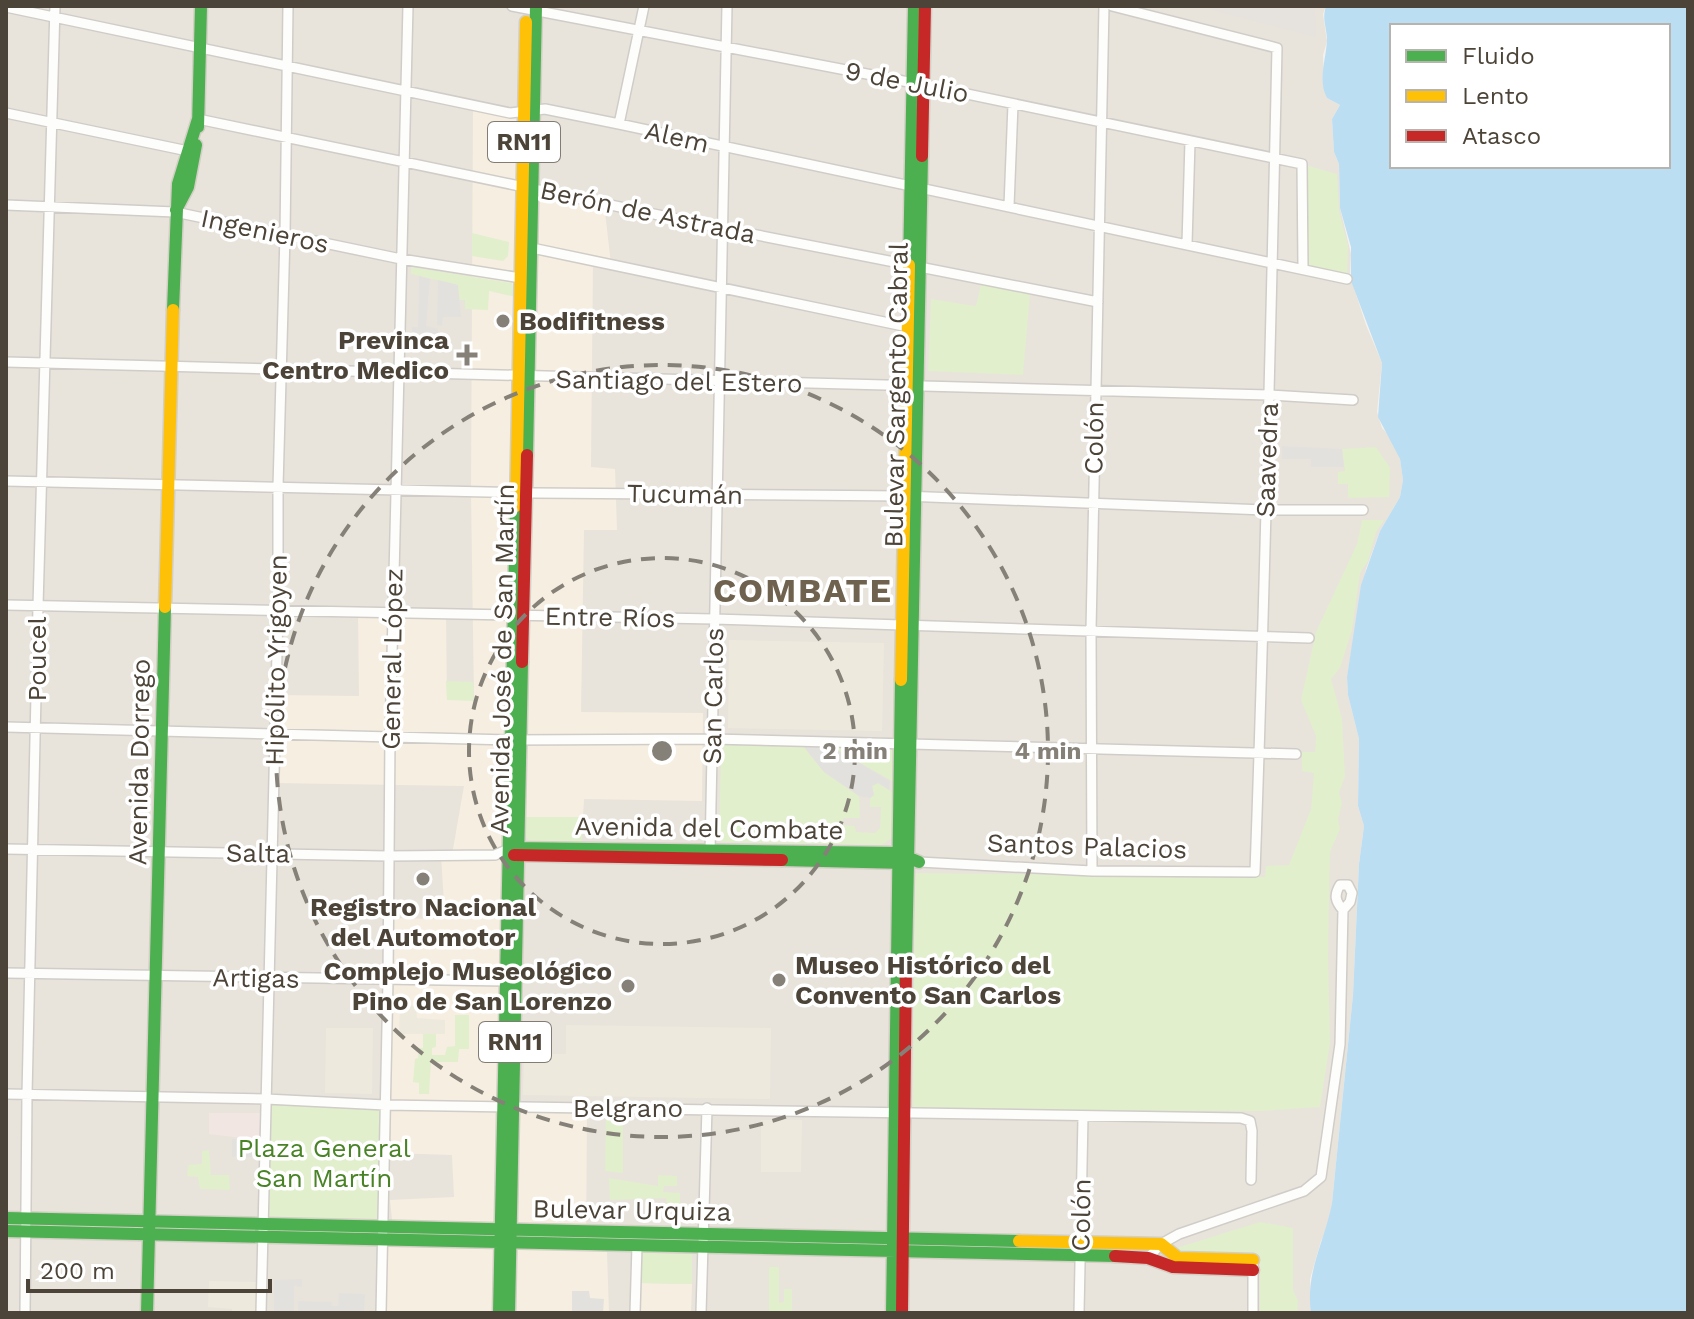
<svg xmlns="http://www.w3.org/2000/svg" width="1694" height="1319" font-family="'Work Sans',sans-serif">
	<style>
		.residential { fill: #e8e4db }
		.commercial { fill: #f6eee1 }
		.industrial { fill: #e6e2dd }
		.education { fill: #eee9dd }
		.medical { fill: #f2e6e3 }
		.green { fill: #e1efcd }
		.parking { fill: #e3e1dd }
		.water { fill: #bcdef3; fill-rule: evenodd }
		.lines { fill: none; stroke-linecap: round; stroke-linejoin: round }
		.street-casing { stroke: #d0cdc8; stroke-width: 12 }
		.fast-casing { stroke: #d3cfc5; stroke-width: 15 }
		.slow-casing { stroke: #d3cfc5; stroke-width: 15 }
		.jam-casing { stroke: #d3cfc5; stroke-width: 15 }
		.street { stroke: #fdfdfc; stroke-width: 9 }
		.fast { stroke: #4caf50; stroke-width: 12 }
		.slow { stroke: #ffc107; stroke-width: 12 }
		.jam { stroke: #c62828; stroke-width: 12 }
		.ring { fill: none; stroke: #868178; stroke-width: 4; stroke-dasharray: 14 10 }
		.poi-dot { fill: #868178; stroke: #fff; stroke-width: 3 }
		.labels { text-anchor: middle; dominant-baseline: central; stroke-width: 7; stroke-linejoin: round; paint-order: stroke }
		.shield { fill: #fff; stroke: #827c74; stroke-width: 2 }
		.shield-label { font-size: 24px; font-weight: bold; fill: #4c4438 }
		.street-label { font-size: 26px; fill: #4c4438; stroke: #fff }
		.poi-label { font-size: 26px; font-weight: bold; fill: #4c4438; stroke: #fff; text-anchor: start }
		.park-label { font-size: 26px; fill: #498326; stroke: #fff }
		.district-label { font-size: 34px; font-weight: bold; letter-spacing: 2px; fill: #6f624e; stroke: #fff }
		.centre { fill: #868178; stroke: #fff; stroke-width: 4 }
		.ring-label { font-size: 24px; text-anchor: middle; font-weight: bold; fill: #868178; stroke: #fff; stroke-width: 7; stroke-linejoin: round; paint-order: stroke }
	</style>
	<rect width="100%" height="100%" fill="#f3f2ee"/>
	<path class="residential" d="M6 6H1326L1323 14 1327 41 1323 55 1324 87 1327 98 1340 105 1332 119 1334 152 1339 164 1340 208 1351 254 1350 276 1366 325 1382 363 1377 412 1382 428 1392 439 1400 459 1403 480 1400 497 1380 531 1366 569 1347 677 1348 695 1359 739 1358 806 1364 826 1359 864 1353 995 1332 1203 1328 1227 1321 1241 1310 1279 1311 1313H6Z"/>
	<path class="commercial" d="M473 108 524 115 523 186 604 203 611 264 593 261 591 467 615 469 617 530H584L581 712 703 713 702 801 584 799 583 817H526L503 1107 587 1108 586 1249 607 1252 609 1313H381L382 1239H394L390 1200 454 1197 452 1155 391 1153 388 918 445 919 441 855H452L464 786 274 783 276 695 359 696 358 613 446 614 447 699 474 700 471 492Z
		M640 1283 692 1284 691 1313H640Z"/>
	<path class="industrial" d="M1198 6H1315L1316 37Z"/>
	<path class="education" d="M729 640 884 643 882 731 728 728Z
		M400 1005 416 1006 417 1018 445 1020V1034H399Z
		M566 1025 771 1028 770 1099 523 1095 524 1054H566Z
		M326 1028H373L372 1094 325 1093Z
		M761 1120H802L801 1172H761Z
		M209 1281 257 1282 256 1313H232V1309L208 1307Z"/>
	<path class="medical" d="M209 1113H261V1140L209 1134Z"/>
	<path class="green" d="M1302 164 1337 174 1339 211 1348 245 1347 279 1303 267Z
		M472 233 509 242 508 256 503 261 472 256Z
		M411 267 512 283 516 297 489 291 488 310 465 309V300H458V285L411 274Z
		M981 284 1030 294 1023 375 928 371 931 299 976 306Z
		M1376 447 1390 468 1389 497 1348 498V484H1338V472L1345 471 1342 449Z
		M1362 520H1384L1376 532 1368 561 1360 573 1352 630 1340 668 1331 679 1342 719 1345 776 1339 793 1342 803 1338 820 1340 829 1330 852 1328 952 1330 1043 1320 1107 1259 1111 913 1110 915 873 1265 877 1266 866 1289 865 1311 809 1314 773 1302 771V752H1315L1316 736 1301 700 1316 632 1357 544Z
		M446 681 473 682 474 701 447 700Z
		M724 745 804 747 824 772 859 796 860 818H843V825L855 826 856 832 875 833 880 828 881 807H870V798L874 795 872 786 878 783 891 791 893 796 892 838 882 845 722 842 719 839 721 752Z
		M839 745 887 747 893 751 892 781 839 751Z
		M526 817H583L582 842H530L526 836Z
		M455 1015H469V1049H459L458 1062H431L429 1094H419V1083L413 1082 415 1059 418 1058 419 1048H423V1034H436V1047L432 1048V1055H445L447 1047 455 1046Z
		M266 1099 385 1105 383 1227 263 1224Z
		M606 1120H623V1173L605 1171Z
		M209 1150 211 1175H229L230 1190 200 1189 198 1177 187 1176 188 1165 202 1164V1151Z
		M658 1175 677 1176V1186H664L663 1192 680 1193V1205H667L666 1198 610 1200 609 1178 658 1186Z
		M1260 1222 1293 1228V1290L1298 1301 1297 1313H1260V1260L1178 1258 1170 1250Z
		M641 1253 692 1254V1284L640 1283Z
		M769 1267H779V1303L784 1302V1289H792V1313H769Z"/>
	<path class="parking" d="M419 276 430 279 426 326 438 329V334L412 333V327H418Z
		M438 280 458 285 461 317H443L442 326 437 325Z
		M1282 446 1342 449 1344 467H1311V459H1282Z
		M804 747H838L839 751 890 781 889 790 878 783 872 786 874 795 870 798 859 796 824 772Z
		M232 1139H255V1157H232Z
		M302 1279V1287L294 1286V1313H274V1280Z
		M572 1291H589L590 1298 604 1299 603 1313H572Z
		M339 1293 365 1294 364 1313H298V1301L332 1302V1306H338Z"/>
	<path class="water" d="M1326 6H1688V1313H1311C1305 1272 1325 1241 1332 1203L1353 995 1359 864 1364 826 1358 806 1359 739 1348 695 1347 677 1361 585 1380 531 1400 497 1403 480 1400 459 1378 417 1382 363 1351 281V247L1340 208 1339 164 1334 152 1332 119 1340 105 1327 98C1317 79 1327 58 1327 38 1326 25 1322 19 1326 6ZM1392 26H1668V166H1392Z"/>
	<g class="lines">
		<defs>
			<path id="street" d="M512 6 924 85 1302 164 1303 267
				M6 7 510 113 545 109 619 124 1347 279
				M6 113 188 151 190 157
				M198 119 721 228 1098 302
				M619 124 644 6
				M6 205 175 212 401 259 521 278
				M1009 206 1013 104
				M1187 244 1190 141
				M532 248 908 327
				M6 362 1269 395 1353 400
				M6 481 534 493 904 496 1265 510H1363
				M6 605 714 619 1309 638
				M6 727 511 740 712 739 1296 754
				M6 849 388 856 495 855 509 849
				M710 854 727 6
				M919 862 1092 871 1255 872C1265 597 1271 323 1277 48L1112 6
				M1092 871 1091 630 1104 6
				M6 973 506 981
				M6 1094 266 1099 385 1105 1241 1118 1250 1121 1252 1131 1251 1180
				M1148 1258 1161 1244 1179 1234 1304 1191 1321 1177 1340 1044 1343 910 1350 902 1352 893 1348 885H1340C1334 895 1335 901 1343 910
				M1253 1264V1313
				M25 1313 27 1095 38 606 55 6
				M261 1313 278 611V487L285 235 288 6
				M381 1313 388 979 390 737 408 6
				M635 1313 637 1246
				M701 1313 707 1108
				M1079 1313 1083 1117"/>
			<path id="fast" d="M198 127 201 6
				M176 210 188 187 196 145
				M909 265 914 6
				M173 310 178 184 198 119
				M527 455 536 6
				M512 848 897 853 919 862
				M782 860 904 863
				M906 963 922 156
				M6 1218 1019 1241
				M6 1231 1115 1256
				M147 1313 165 607
				M499 1313 516 506
				M509 1313 522 662
				M892 1313 901 680"/>
			<path id="slow" d="M516 506 526 22
				M165 607 173 310
				M901 680 909 265
				M1019 1241 1161 1244 1178 1258 1253 1260"/>
			<path id="jam" d="M922 156 925 6
				M522 662 527 455
				M514 855 782 860
				M1115 1256 1148 1258 1173 1267 1253 1270
				M902 1313 906 963"/>
		</defs>
		<use href="#street" class="street-casing"/>
		<use href="#fast" class="fast-casing"/>
		<use href="#slow" class="slow-casing"/>
		<use href="#jam" class="jam-casing"/>
		<use href="#street" class="street"/>
		<use href="#fast" class="fast"/>
		<use href="#slow" class="slow"/>
		<use href="#jam" class="jam"/>
	</g>
	<g class="ring">
		<circle cx="662" cy="751" r="193"/>
		<circle cx="662" cy="751" r="386"/>
	</g>
	<g class="poi-dot">
		<circle cx="503" cy="321" r="8"/>
		<path d="M463 343h8v8h8v8h-8v8h-8v-8h-8v-8h8z"/>
		<circle cx="423" cy="879" r="8"/>
		<circle cx="779" cy="980" r="8"/>
		<circle cx="628" cy="986" r="8"/>
	</g>
	<g class="labels">
		<g class="shield">
			<rect x="488" y="122" width="72" height="40" rx="6"/>
			<rect x="479" y="1022" width="72" height="40" rx="6"/>
		</g>
		<g class="shield-label">
			<text x="524" y="142">RN11</text>
			<text x="515" y="1042">RN11</text>
		</g>
		<g class="street-label">
			<text transform="translate(907 82) rotate(11)">9 de Julio</text>
			<text transform="translate(677 137) rotate(13)">Alem</text>
			<text transform="translate(648 212) rotate(12)">Berón de Astrada</text>
			<text transform="translate(265 231) rotate(12)">Ingenieros</text>
			<text transform="translate(679 381) rotate(1)">Santiago del Estero</text>
			<text transform="translate(896 395) rotate(-89)">Bulevar Sargento Cabral</text>
			<text transform="translate(1094 438) rotate(-89)">Colón</text>
			<text transform="translate(1267 460) rotate(-88)">Saavedra</text>
			<text transform="translate(685 494) rotate(1)">Tucumán</text>
			<text transform="translate(610 617) rotate(1)">Entre Ríos</text>
			<text transform="translate(37 659) rotate(-90)">Poucel</text>
			<text transform="translate(392 659) rotate(-89)">General López</text>
			<text transform="translate(502 659) rotate(-89)">Avenida José de San Martín</text>
			<text transform="translate(276 660) rotate(-89)">Hipólito Yrigoyen</text>
			<text transform="translate(713 696) rotate(-89)">San Carlos</text>
			<text transform="translate(139 762) rotate(-89)">Avenida Dorrego</text>
			<text transform="translate(709 828) rotate(1)">Avenida del Combate</text>
			<text transform="translate(1087 846) rotate(2)">Santos Palacios</text>
			<text transform="translate(258 853) rotate(1)">Salta</text>
			<text transform="translate(256 978) rotate(1)">Artigas</text>
			<text x="628" y="1108">Belgrano</text>
			<text transform="translate(632 1210) rotate(1)">Bulevar Urquiza</text>
			<text transform="translate(1081 1215) rotate(-89)">Colón</text>
		</g>
		<g class="poi-label">
			<text x="519" y="321">Bodifitness</text>
			<text x="449" y="340" text-anchor="end">Previnca<tspan x="449" dy="30">Centro Medico</tspan></text>
			<text x="423" y="907" text-anchor="middle">Registro Nacional<tspan x="423" dy="30">del Automotor</tspan></text>
			<text x="795" y="965">Museo Histórico del<tspan x="795" dy="30">Convento San Carlos</tspan></text>
			<text x="612" y="971" text-anchor="end">Complejo Museológico<tspan x="612" dy="30">Pino de San Lorenzo</tspan></text>
		</g>
		<g class="park-label">
			<text x="324" y="1148">Plaza General<tspan x="324" dy="30">San Martín</tspan></text>
		</g>
		<g class="district-label">
			<text x="803" y="590">COMBATE</text>
		</g>
	</g>
	<circle cx="662" cy="751" r="12" class="centre"/>
	<g class="ring-label">
		<text x="855" y="759">2 min</text>
		<text x="1048" y="759">4 min</text>
	</g>
	<rect width="1694" height="1319" fill="none" stroke="#4c4438" stroke-width="16"/>
	<rect x="1390" y="24" width="280" height="144" fill="#ffffff" stroke="#b7b4af" stroke-width="2"/>
	<rect x="1406" y="50" width="40" height="12" fill="#4caf50" stroke="#b7b4af" stroke-width="2"/>
	<text x="1462" y="64" font-size="24" fill="#4c4438">Fluido</text>
	<rect x="1406" y="90" width="40" height="12" fill="#ffc107" stroke="#b7b4af" stroke-width="2"/>
	<text x="1462" y="104" font-size="24" fill="#4c4438">Lento</text>
	<rect x="1406" y="130" width="40" height="12" fill="#c62828" stroke="#b7b4af" stroke-width="2"/>
	<text x="1462" y="144" font-size="24" fill="#4c4438">Atasco</text>
	<path d="M28 1279v12h242v-12" fill="none" stroke="#4c4438" stroke-width="4"/>
	<text x="40" y="1279" font-size="24" fill="#4c4438" stroke="#ffffff" stroke-width="6" paint-order="stroke">200 m</text>
</svg>
